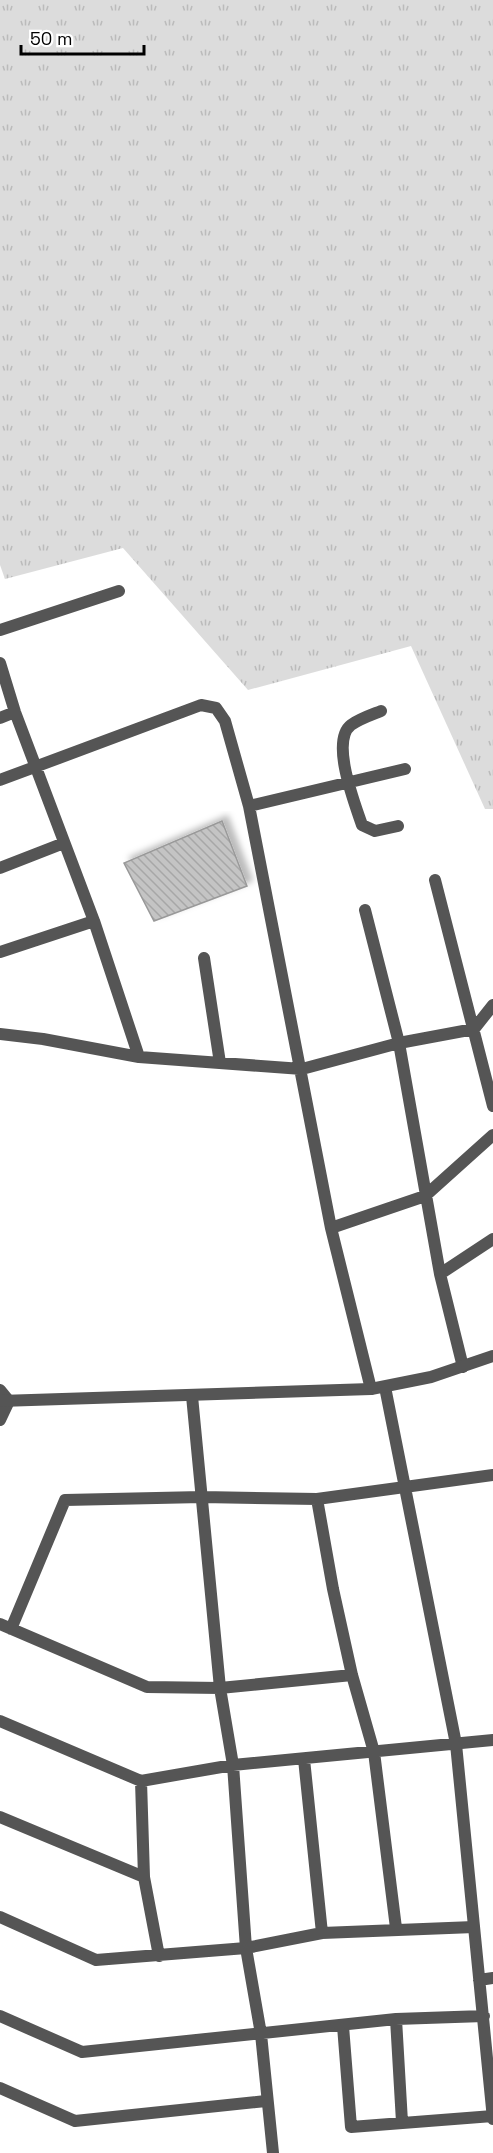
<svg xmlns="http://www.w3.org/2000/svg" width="493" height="2153" font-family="'Space Grotesk',sans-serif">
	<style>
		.grass { fill: url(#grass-tufts) }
		.building { fill: url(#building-back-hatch); stroke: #999; stroke-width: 1.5; filter: url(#shadow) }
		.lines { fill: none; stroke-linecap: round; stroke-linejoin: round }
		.minor { stroke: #555; stroke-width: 12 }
		.tertiary { stroke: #555; stroke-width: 12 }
	</style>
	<defs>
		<pattern id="grass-tufts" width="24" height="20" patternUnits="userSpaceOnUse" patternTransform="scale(1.5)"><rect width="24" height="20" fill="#dcdcdc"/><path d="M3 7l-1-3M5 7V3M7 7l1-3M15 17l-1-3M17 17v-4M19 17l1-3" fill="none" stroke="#bbb"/></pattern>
		<pattern id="building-back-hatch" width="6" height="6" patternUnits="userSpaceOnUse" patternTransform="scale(1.5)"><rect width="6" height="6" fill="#c4c4c4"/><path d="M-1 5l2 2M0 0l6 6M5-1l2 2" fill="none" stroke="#a7a7a7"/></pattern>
		<filter id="shadow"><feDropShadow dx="5.5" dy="-5.5" stdDeviation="3" flood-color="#0004"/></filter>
	</defs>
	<rect width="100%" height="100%" fill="#fff"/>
	<path class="grass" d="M0 0H493V809H485L411 646 248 690 123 548 5 579 0 565Z"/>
	<path class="building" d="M222 821 247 886 154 921 124 863Z"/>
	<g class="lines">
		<path class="minor" d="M0 630 119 591
			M0 663 15 712 94 921 139 1057
			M381 711C371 715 359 719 351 725 330 741 355 804 362 825L375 831 398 826
			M0 718 15 712
			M0 780 201 705 216 708 225 721 249 806 331 1228 371 1389
			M249 806 405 769
			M0 868 64 843
			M435 880 493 1106
			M365 910 399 1043 440 1274 463 1367
			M0 952 94 921
			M204 958 220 1063
			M0 1034 43 1039 139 1057 302 1069 399 1043 474 1029 493 1005
			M331 1228 425 1196 493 1135
			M440 1274 493 1239
			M385 1387 456 1744 493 2119
			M0 1390 9 1401 0 1420
			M192 1396 220 1688 233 1765 246 1948 261 2034 273 2153
			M0 1624 147 1687 220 1688 352 1675
			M11 1629 65 1500 202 1497 317 1499
			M0 1721 141 1781 233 1765 493 1740
			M304 1759 322 1933
			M141 1781 144 1877 159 1956
			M0 1817 144 1877
			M0 1917 96 1960 246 1948 322 1933 474 1927
			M396 1928 374 1752 352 1675 333 1589 317 1499 493 1475
			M479 1980 493 1978
			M0 2016 82 2052 396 2019 484 2016
			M396 2019 402 2122
			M343 2026 351 2127 493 2116
			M0 2088 75 2121 266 2101"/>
		<path class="tertiary" d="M0 1401 371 1389 431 1377 493 1356"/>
	</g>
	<path d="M21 45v9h123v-9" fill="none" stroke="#000000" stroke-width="3"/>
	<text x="30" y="45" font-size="18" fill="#000000" stroke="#ffffff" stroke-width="4.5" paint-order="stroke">50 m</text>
</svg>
